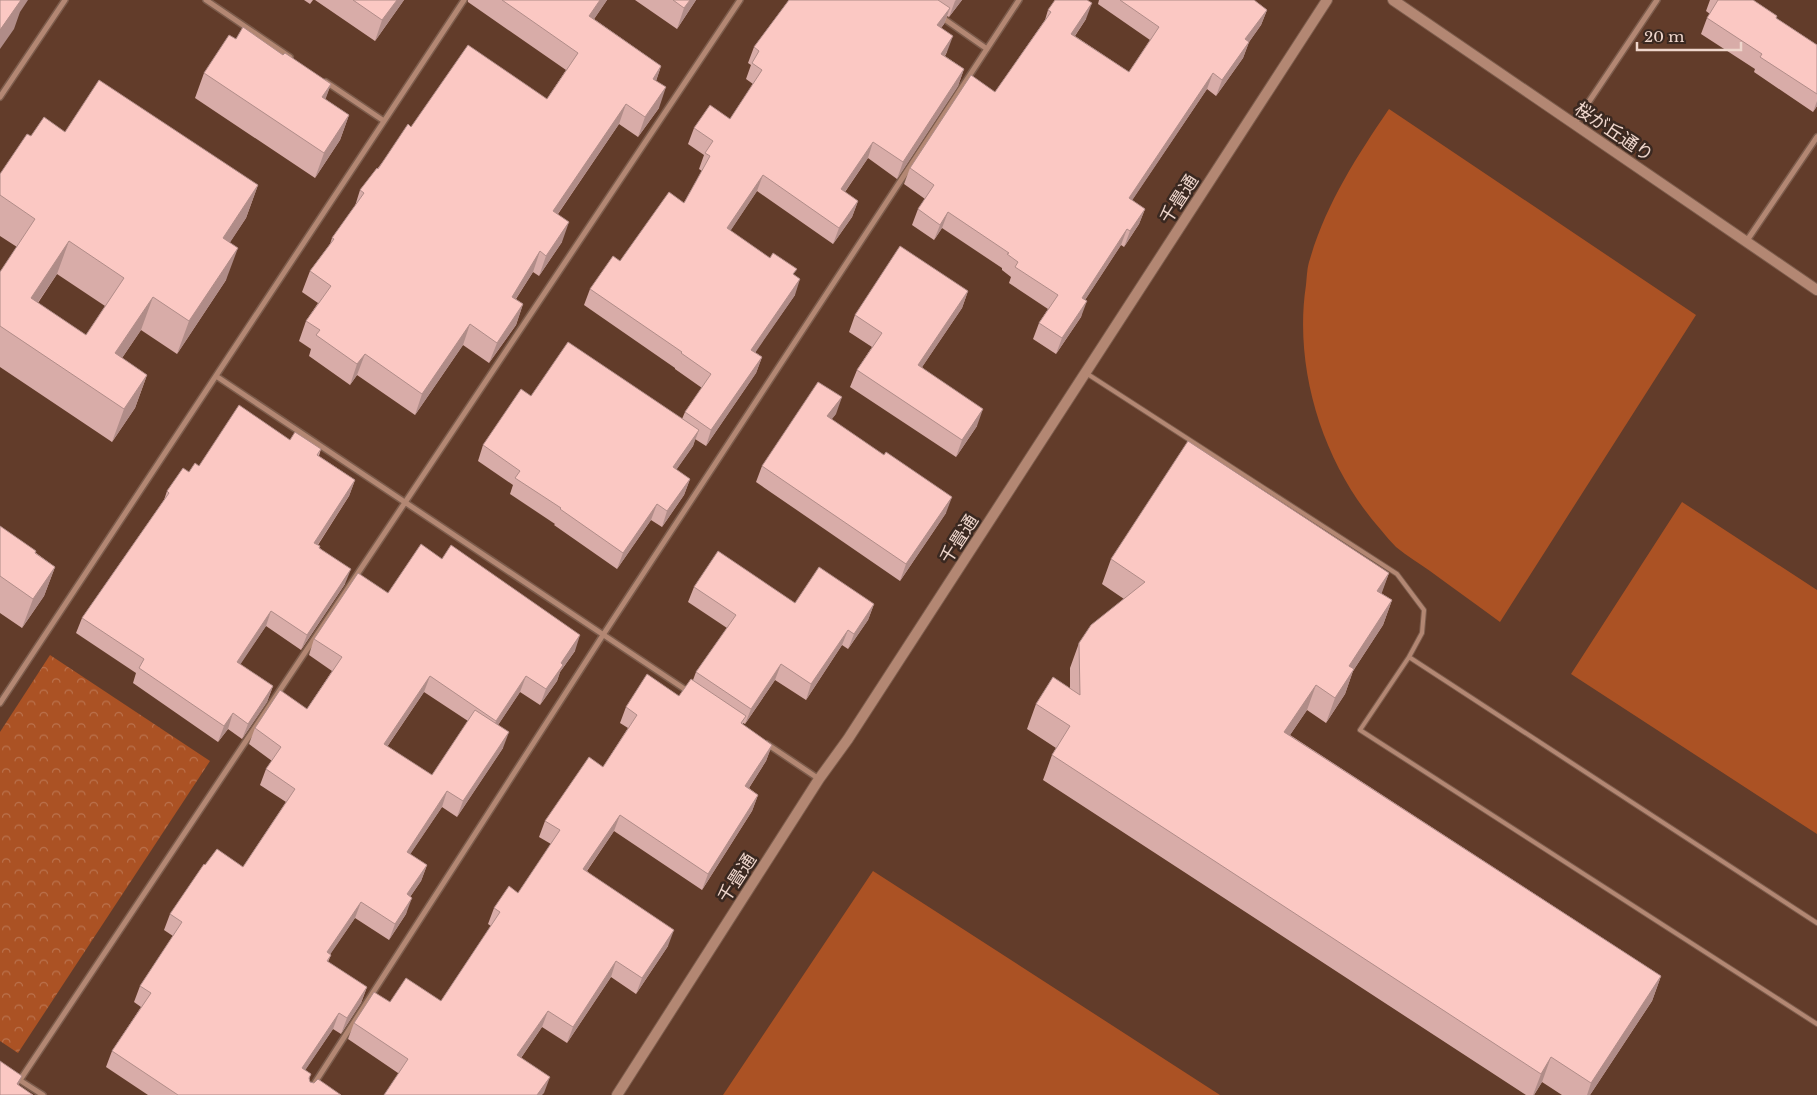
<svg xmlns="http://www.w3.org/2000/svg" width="1817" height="1095" font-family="'Libre Baskerville','Noto Sans JP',serif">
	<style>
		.park { fill: url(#park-crowns) }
		.pitch { fill: #ab5224 }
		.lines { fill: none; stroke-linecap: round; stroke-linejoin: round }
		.lane-casing { stroke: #7c5c4c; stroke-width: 6 }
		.street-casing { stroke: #7c5c4c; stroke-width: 8 }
		.secondary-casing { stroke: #7c5c4c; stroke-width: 12 }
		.lane { stroke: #b38773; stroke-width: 4 }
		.street { stroke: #b38773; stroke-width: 5 }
		.secondary { stroke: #b38773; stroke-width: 10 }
		.wall { fill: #d8aca8; fill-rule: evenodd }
		.shaded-wall { fill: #b08c88 }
		.building { fill: #fbc8c3; stroke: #b08c88; fill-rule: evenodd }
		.labels { text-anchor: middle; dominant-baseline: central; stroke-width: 5; stroke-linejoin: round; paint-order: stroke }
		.street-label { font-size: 18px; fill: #efd6cc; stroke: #3a2820 }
	</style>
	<defs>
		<pattern id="park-crowns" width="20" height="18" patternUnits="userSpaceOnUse" patternTransform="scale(1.25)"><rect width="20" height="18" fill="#ab5224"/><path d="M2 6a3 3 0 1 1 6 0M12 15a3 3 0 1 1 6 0" fill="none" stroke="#bb724d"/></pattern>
	</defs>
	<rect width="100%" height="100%" fill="#623c2a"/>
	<path class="park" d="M50 655 210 761 18 1053 0 1041V732Z"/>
	<path class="pitch" d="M1389 109 1696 315 1500 622C1477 605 1453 588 1430 571 1419 563 1407 556 1396 547 1391 542 1386 536 1381 530 1324 466 1293 370 1306 285 1307 276 1307 267 1310 259 1326 204 1357 156 1389 109Z
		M1682 502 1817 590V834L1571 674Z
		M873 871 1220 1095H723Z"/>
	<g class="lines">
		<defs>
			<path id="lane" d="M1086 373 1397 574 1424 610 1422 633 1409 657 1817 923
				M1409 657 1360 730 1817 1024"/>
			<path id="street" d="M206 0 290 57
				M940 16 987 49
				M326 82 384 121
				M0 97 65 0
				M1574 124 1657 0
				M1746 242 1817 137
				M216 376 689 692
				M0 703 464 0
				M767 744 819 779
				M18 1079 43 1095
				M20 1080 740 0
				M307 1095 603 635 1019 0"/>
			<path id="secondary" d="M1393 0 1817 290
				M617 1095 819 779 848 739 1327 0"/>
		</defs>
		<use href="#lane" class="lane-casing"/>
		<use href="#street" class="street-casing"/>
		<use href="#secondary" class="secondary-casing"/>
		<use href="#lane" class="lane"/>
		<use href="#street" class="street"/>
		<use href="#secondary" class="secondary"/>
	</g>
	<path class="wall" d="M304 0H313L310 4Z
		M315 0H404L375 41Z
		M468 0H607L594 19 661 66 656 81 659 108 638 137 619 124 558 214 562 242 539 276 533 272 516 299 523 304 516 325 489 363 463 345 415 415 357 375 350 385 309 356 311 349 299 341 306 321 318 303 302 292 310 271 330 244 332 238 355 206 360 190 411 127 547 99 566 70 468 2Z
		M635 0H696L677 29Z
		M789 0H962L949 17 947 16 944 24 941 28 947 52 945 56 964 69 958 86 897 179 868 158 845 192 858 201 852 217 833 244 757 191 730 231 794 275 795 295 755 352 762 357 756 373 706 446 695 439 693 446 676 470 690 479 684 495 662 527 651 520 617 569 554 525 555 524 510 494 513 485 478 461 483 445 531 396 682 419 685 412 702 388 675 369V368L584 305 590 289 684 203 702 171 699 169 704 155 688 144 694 128 730 119 753 84 746 79 751 65 748 63 754 47Z
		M1099 0H1254L1267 10 1261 25 1249 42 1243 58 1216 96 1207 89 1132 200 1145 209 1139 224 1124 247 1121 245 1085 300 1081 317 1056 354 1033 339 1039 323 1048 309 1009 283 1011 277 1002 270V268L942 228 934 240 912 225 918 209 925 199 904 184 910 168 995 92 1045 20 1048 10 1086 19 1075 36 1129 72 1150 40 1098 4Z
		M1710 0H1753L1777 16 1776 18 1817 45V106L1813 112 1754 72 1755 69 1701 34 1707 18 1710 14 1706 11Z
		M236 39 283 55 331 84 325 99 349 115 340 140 315 178 195 98 204 73Z
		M65 132 258 185 246 218 230 242 226 280 177 354 141 330 122 358 147 375 135 408 112 442 0 367V272L17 247 0 236V174L31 136ZM57 274 105 306 86 335 38 303Z
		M968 291 962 308 922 367 977 426 956 457 850 387 857 370 872 347 849 332 855 315Z
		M836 414 831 419 946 513 900 581 756 482 762 466Z
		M290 440 321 449 319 456 355 480 349 496 318 545 345 584 301 650 266 626 240 664 273 686 267 702 242 739 228 729 218 742 133 683 136 673 76 633 82 618 164 500 167 491 189 472 199 466Z
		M0 526 55 567 44 596 22 628 0 613Z
		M1111 559 1389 573 1381 593 1392 600 1383 625 1353 671 1345 694 1326 723 1307 710 1290 735 1661 976 1652 1001 1590 1095H1562L1542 1082 1534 1095H1526L1043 780 1052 755 1056 748 1027 729 1036 704 1070 689V668L1079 643 1124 599 1102 584Z
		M694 587 795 603 874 604 868 620 848 649 842 645 806 700 775 680 745 724 743 723V725L772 745 766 761 749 788 758 795 752 811 702 890 614 831 587 871 668 946 636 994 611 977 567 1043 542 1027 521 1058 544 1093 398 1073 348 1039 354 1023 390 1002 441 1001 491 926 488 924 494 908 518 893 551 844 539 837 545 821 603 767 628 728 620 723 626 707 679 696 693 680 696 672 727 628 688 602Z
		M388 593 575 651 560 672 557 681 540 705 520 692 498 725 503 748 457 817 442 807 410 854 427 865 421 881 410 897 406 914 389 940 355 918 330 954 331 955 328 962 367 987 361 1003 341 1034 333 1029 305 1070 311 1074 309 1079 310 1082 341 1095H148L106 1067 112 1051 141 1007 134 1002 140 986 173 936 164 930 170 914 205 865 243 867 286 802 260 785 266 769 272 761 249 744 255 728 307 709 332 671 309 655 314 639ZM424 692 468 721 432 775 387 747Z"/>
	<path class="shaded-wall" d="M20 0H28L20 12 14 29 0 49V30Z
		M397 0H404L375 41 382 20Z
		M600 0H607L582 37 589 16Z
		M690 0H696L677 29 684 8Z
		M956 0H962L949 17 955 1Z
		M1092 3 1086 19 1066 49 1071 34Z
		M950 8 944 24 931 41 937 25Z
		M1267 10 1261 25 1249 42 1243 58 1216 96 1222 80 1245 39Z
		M953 36 947 52 935 70 941 54Z
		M661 66 654 87 653 79Z
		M964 69 958 86 897 179 903 162Z
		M1213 73 1207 89 1123 214 1129 198Z
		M331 84 322 109V97Z
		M666 87 659 108 638 137 645 117Z
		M1817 101V106L1813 112Z
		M626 104 619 124 546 231 553 211Z
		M349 115 340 140 315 178 324 153Z
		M873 142 868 158 835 206 841 189Z
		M763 175 757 191 721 245 727 228Z
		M258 185 246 218 212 270 223 238Z
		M858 201 852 217 833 244 839 228Z
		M1145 209 1139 224 1124 247 1130 231Z
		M948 212 942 228 934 240 940 225Z
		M569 222 562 242 539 276 546 256Z
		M1127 229 1121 245 1076 314 1082 298Z
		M69 241 57 274 19 330 31 298Z
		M238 248 226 280 177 354 189 321Z
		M540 251 533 272 504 317 512 297Z
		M800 279 795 295 746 366 751 350Z
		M968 291 962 308 912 382 918 365Z
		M153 297 141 330 103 386 115 353Z
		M1087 301 1081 317 1056 354 1062 338Z
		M523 304 516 325 489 363 497 343Z
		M470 324 463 345 415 415 422 394Z
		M365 354 357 375 350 385 357 364Z
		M762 357 756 373 706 446 711 430Z
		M147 375 135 408 112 442 124 409Z
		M842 397 836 414 821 433 827 416Z
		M983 409 977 426 956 457 962 440Z
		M699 430 693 446 667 483 673 467Z
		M690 479 684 495 662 527 667 511Z
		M355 480 349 496 309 558 314 543Z
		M952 497 946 513 900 581 906 564Z
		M657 504 651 520 617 569 623 553Z
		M55 567 44 596 22 628 33 599Z
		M351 569 345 584 301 650 307 635Z
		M1389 573 1380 598 1377 591Z
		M1392 600 1383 625 1353 671 1345 694 1326 723 1335 698 1349 666Z
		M874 604 868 620 848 649 854 634Z
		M271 611 266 626 232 677 237 662Z
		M848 630 842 645 806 700 811 684Z
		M580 635 575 651 560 672 557 681 540 705 546 689 561 663Z
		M781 664 775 680 745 724 751 709Z
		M430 676 424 692 378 760 384 744Z
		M526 676 520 692 490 737 496 721Z
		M1316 685 1307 710 1275 757 1284 732Z
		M273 686 267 702 242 739 248 724Z
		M233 713 228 729 218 742 224 726Z
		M509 732 503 748 457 817 463 801Z
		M772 745 766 761 740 802 745 786Z
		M447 791 442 807 401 868 407 852Z
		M758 795 752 811 702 890 708 874Z
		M620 815 614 831 577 885 583 869Z
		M427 865 421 881 401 910 407 894Z
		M412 898 406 914 389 940 395 924Z
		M361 902 355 918 321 968 327 952Z
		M674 930 668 946 636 994 642 978Z
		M616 961 611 977 567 1043 573 1027Z
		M1661 976 1652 1001 1590 1095H1587L1591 1083Z
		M367 987 361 1003 341 1034 347 1018Z
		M548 1011 542 1027 512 1071 517 1055Z
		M339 1013 333 1029 296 1084 302 1068Z
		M1551 1057 1542 1082 1534 1095H1533L1541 1074Z
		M22 1076 16 1093 17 1084Z
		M550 1077 544 1093 542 1095H537Z"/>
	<path class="building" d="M0 0H21L0 30Z
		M353 0H397L382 20Z
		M502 0H600L589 16 661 66 653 79 666 87 645 117 626 104 553 211 569 222 546 256 540 251 512 297 523 304 497 343 470 324 422 394 365 354 357 364 316 335 320 330 306 321 331 286 310 271 334 239 332 238 364 193 360 190 377 168 378 169 408 124 411 127 468 45 547 99 578 53Z
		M673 0H690L684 8Z
		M789 0H938L950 8 937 25 953 36 941 54 964 69 903 162 873 142 841 189 858 201 839 228 763 175 727 228 770 258 773 253 797 269 793 274 800 279 751 350 762 357 711 430 685 412 711 374 681 353 682 352 590 289 613 256 620 261 669 192 684 203 710 156 705 153 713 141 694 128 710 105 730 119 762 70 752 63 759 51 754 47Z
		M1055 0H1087L1092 3 1071 34 1129 72 1159 27 1120 0H1254L1267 10 1245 39 1249 42 1222 80 1213 73 1129 198 1145 209 1130 231 1127 229 1082 298 1087 301 1062 338 1039 323 1058 295 1015 267 1018 262 1007 254 1009 253 948 212 940 225 918 209 934 185 910 168 971 75 995 92 1051 12 1048 10Z
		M1718 0H1753L1777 16 1776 18 1817 45V94L1760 57 1762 54 1707 18Z
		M243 27 283 55 285 53 331 84 322 97 349 115 324 153 204 73 229 35 236 39Z
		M99 80 258 185 223 238 238 248 189 321 153 297 115 353 147 375 124 409 0 326V272L35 219 0 195V174L27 134 31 136 44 117 65 132ZM69 241 124 278 86 335 31 298Z
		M900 246 968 291 918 365 983 409 962 440 857 370 882 333 855 315Z
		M568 342 699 430 673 467 690 479 667 511 657 504 623 553 560 509 561 508 515 478 520 471 483 445 521 389 531 396Z
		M818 382 842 397 827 416 884 455 886 452 952 497 906 564 762 466Z
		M239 405 290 440 295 432 321 449 317 455 355 480 314 543 320 546 319 548 351 569 307 635 271 611 237 662 273 686 248 724 233 713 224 726 139 668 144 659 82 618 169 493 167 491 183 468 189 472 195 463 199 466Z
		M1188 441 1389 573 1377 591 1392 600 1349 666 1354 669 1335 698 1316 685 1284 732 1661 976 1591 1083 1551 1057 1541 1074 1052 755 1070 726 1036 704 1053 677 1080 695 1079 643 1091 625 1145 582 1111 559Z
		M0 526 36 551 35 553 55 567 33 599 0 576Z
		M421 544 442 559 451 545 580 635 561 663 563 665 546 689 526 676 496 721 430 676 384 744 432 775 475 710 509 732 463 801 447 791 407 852 427 865 407 894 412 898 395 924 361 902 327 952 331 955 327 961 367 987 347 1018 339 1013 302 1068 311 1074 309 1078 310 1082 314 1083 318 1079 341 1095H178L112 1051 151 993 140 986 182 922 170 914 204 864 205 865 217 849 243 867 295 789 266 769 281 747 255 728 280 690 307 709 342 657 314 639 358 573 388 593Z
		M718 551 795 603 819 567 874 604 854 634 848 630 811 684 781 664 751 709 696 672 736 615 694 587Z
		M647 674 679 696 691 679 746 716 741 723 772 745 745 786 758 795 708 874 620 815 583 869 674 930 642 978 616 961 573 1027 548 1011 517 1055 550 1077 537 1095H384L408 1059 354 1023 374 992 390 1002 406 978 441 1001 500 912 494 908 509 886 518 893 560 830 545 821 589 757 603 767 637 715 626 707Z
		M0 1061 22 1076 17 1084 33 1095H0Z"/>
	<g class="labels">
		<g class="street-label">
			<text transform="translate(1614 132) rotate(34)">桜が丘通り</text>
			<text transform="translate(1179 199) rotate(-57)">千畳通</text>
			<text transform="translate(959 539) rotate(-57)">千畳通</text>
			<text transform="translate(737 878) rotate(-57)">千畳通</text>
		</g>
	</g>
	<path d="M1637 42v8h104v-8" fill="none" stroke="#efd6cc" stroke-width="2.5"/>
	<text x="1644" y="42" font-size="15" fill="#efd6cc" stroke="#3a2820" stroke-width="4" paint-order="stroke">20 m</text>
</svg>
